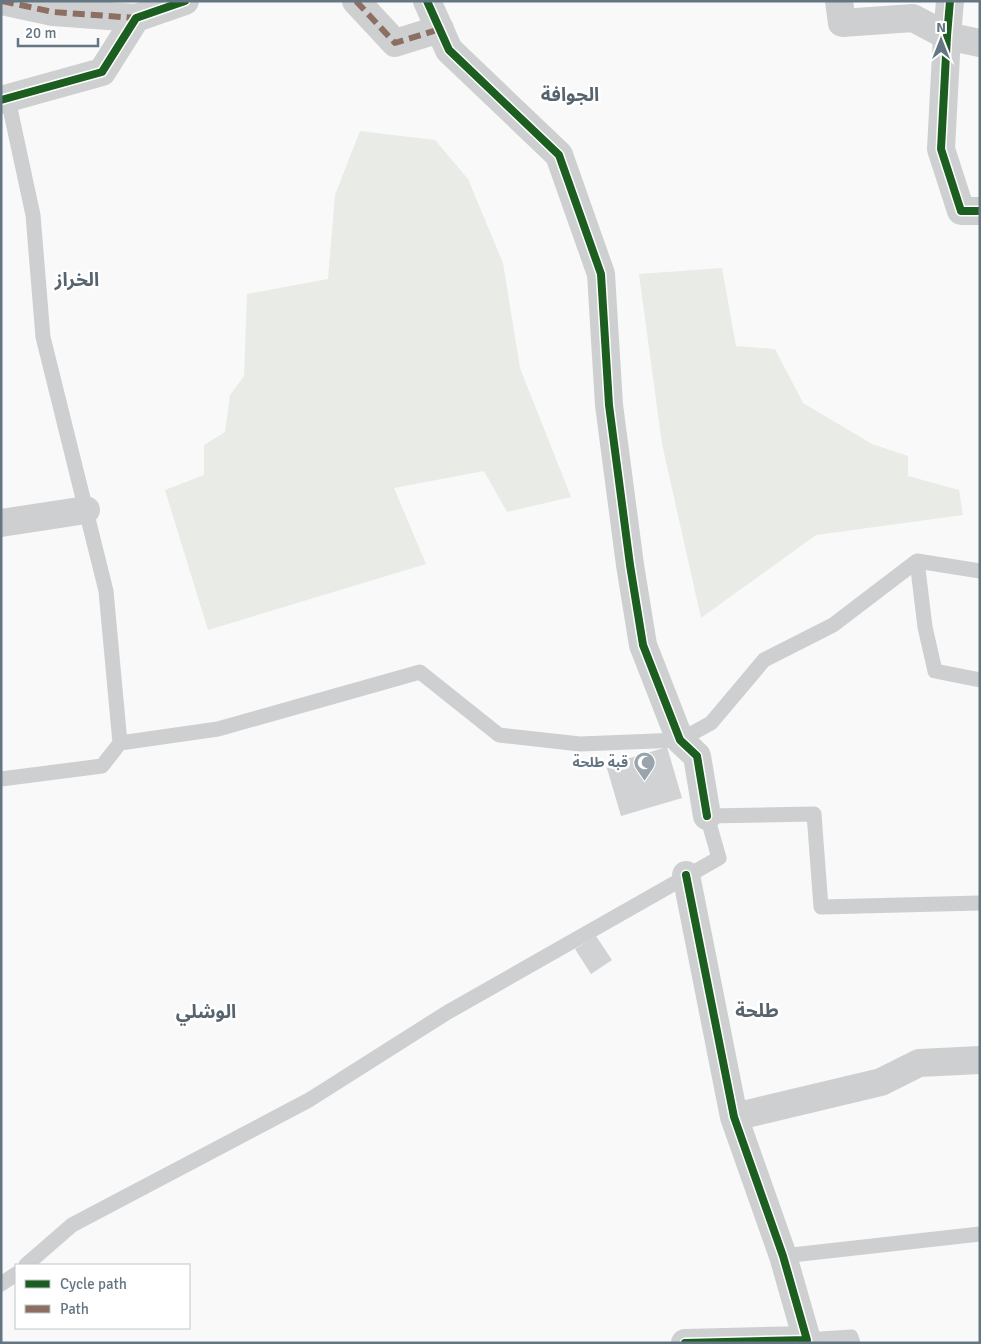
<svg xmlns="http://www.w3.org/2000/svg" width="981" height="1344" font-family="Signika,'Noto Sans Arabic',sans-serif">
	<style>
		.green { fill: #e8ebe6 }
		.building { fill: #d0d2d3 }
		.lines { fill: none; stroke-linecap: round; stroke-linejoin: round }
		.lane { stroke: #cecfd0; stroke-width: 15 }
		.street { stroke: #cecfd0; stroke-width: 28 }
		.quiet { stroke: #8d6e63; stroke-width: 6; stroke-dasharray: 12 6; stroke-linecap: butt }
		.cycleway-casing { stroke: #fff; stroke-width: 11 }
		.cycleway { stroke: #1b5e20; stroke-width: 8 }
		.labels { text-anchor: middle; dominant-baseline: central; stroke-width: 5; stroke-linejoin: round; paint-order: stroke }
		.poi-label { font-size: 14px; font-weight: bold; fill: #657683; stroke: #fff; text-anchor: end }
		.district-label { font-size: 19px; font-weight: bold; fill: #57646e; stroke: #fff }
	</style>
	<rect width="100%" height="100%" fill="#f9f9f9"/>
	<path class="green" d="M360 131 435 140 468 179 503 263 520 368 571 497 507 512 484 471 394 488 426 564 208 630 165 490 204 475V445L225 432 230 395 244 376 247 294 328 279 335 195Z
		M722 268 736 346 775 349 803 403 872 444 908 456V476L959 490 963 515 816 535 701 618 662 444 639 274Z"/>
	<path class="building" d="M667 747 682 798 621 816 606 765Z
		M596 936 612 960 591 974 575 949Z"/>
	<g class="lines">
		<path class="lane" d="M8 99 33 215 43 337 106 591 120 743
			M917 561 925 627 935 671 980 680
			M1 779 102 766 120 743 218 729 420 672 499 735 580 744 680 740 711 723 764 660 833 625 917 561 980 571
			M783 1256 980 1234
			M26 1265 72 1225 309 1100 448 1012 719 858 707 816 814 814 821 907 980 903
			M1 1284 16 1274
			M807 1340 851 1337 853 1343"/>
		<path class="street" d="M2 1 53 12 136 18
			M356 1 395 43 440 29
			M427 1 449 50 559 155 601 274 609 405 630 565 643 645 680 740 697 756 707 816
			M839 1 842 23 913 18 947 36 980 43
			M950 1 947 36 941 149 961 211H980
			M1 100 102 72 136 18 185 1
			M1 523 86 510
			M734 1117 881 1082 919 1063 980 1060
			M685 1343 807 1340 783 1256 734 1117 686 875"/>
		<path class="quiet" d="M2 1 53 12 136 18
			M356 1 395 43 440 29"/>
		<defs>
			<path id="cycleway" d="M427 1 449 50 559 155 601 274 609 405 630 565 643 645 680 740 697 756 707 816
				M950 1 947 36 941 149 961 211H980
				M1 100 102 72 136 18 185 1
				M685 1343 807 1340 783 1256 734 1117 686 875"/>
		</defs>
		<use href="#cycleway" class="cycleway-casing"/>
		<use href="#cycleway" class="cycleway"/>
	</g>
	<defs>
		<symbol id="mosque-pin" viewBox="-11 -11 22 30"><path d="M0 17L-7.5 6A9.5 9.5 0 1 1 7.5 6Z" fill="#99a4ac" stroke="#fff"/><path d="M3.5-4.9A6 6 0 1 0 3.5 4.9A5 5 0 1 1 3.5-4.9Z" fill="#fff"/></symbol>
	</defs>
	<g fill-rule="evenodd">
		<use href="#mosque-pin" x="632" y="750" width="25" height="34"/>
	</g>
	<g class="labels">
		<g class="poi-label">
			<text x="628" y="762">قبة طلحة</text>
		</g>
		<g class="district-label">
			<text x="570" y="95">الجوافة</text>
			<text x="77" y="280">الخراز</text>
			<text x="757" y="1011">طلحة</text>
			<text x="206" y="1012">الوشلي</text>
		</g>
	</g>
	<rect width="981" height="1344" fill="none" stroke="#657683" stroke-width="5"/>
	<rect x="15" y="1264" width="175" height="65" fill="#ffffff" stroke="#c1c8cd"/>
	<rect x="25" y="1280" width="25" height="8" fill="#1b5e20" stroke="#c1c8cd"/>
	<text x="60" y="1289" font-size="15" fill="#657683">Cycle path</text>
	<rect x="25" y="1305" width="25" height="8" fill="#8d6e63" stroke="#c1c8cd"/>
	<text x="60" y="1314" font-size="15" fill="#657683">Path</text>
	<g transform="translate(941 40)" stroke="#ffffff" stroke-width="4" paint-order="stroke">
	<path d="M0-4L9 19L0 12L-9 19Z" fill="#657683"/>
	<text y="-8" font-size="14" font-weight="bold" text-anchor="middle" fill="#657683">N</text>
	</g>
	<path d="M18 38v8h80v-8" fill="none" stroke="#657683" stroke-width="2.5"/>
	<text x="25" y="38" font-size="15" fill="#657683" stroke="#ffffff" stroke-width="4" paint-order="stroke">20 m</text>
</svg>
